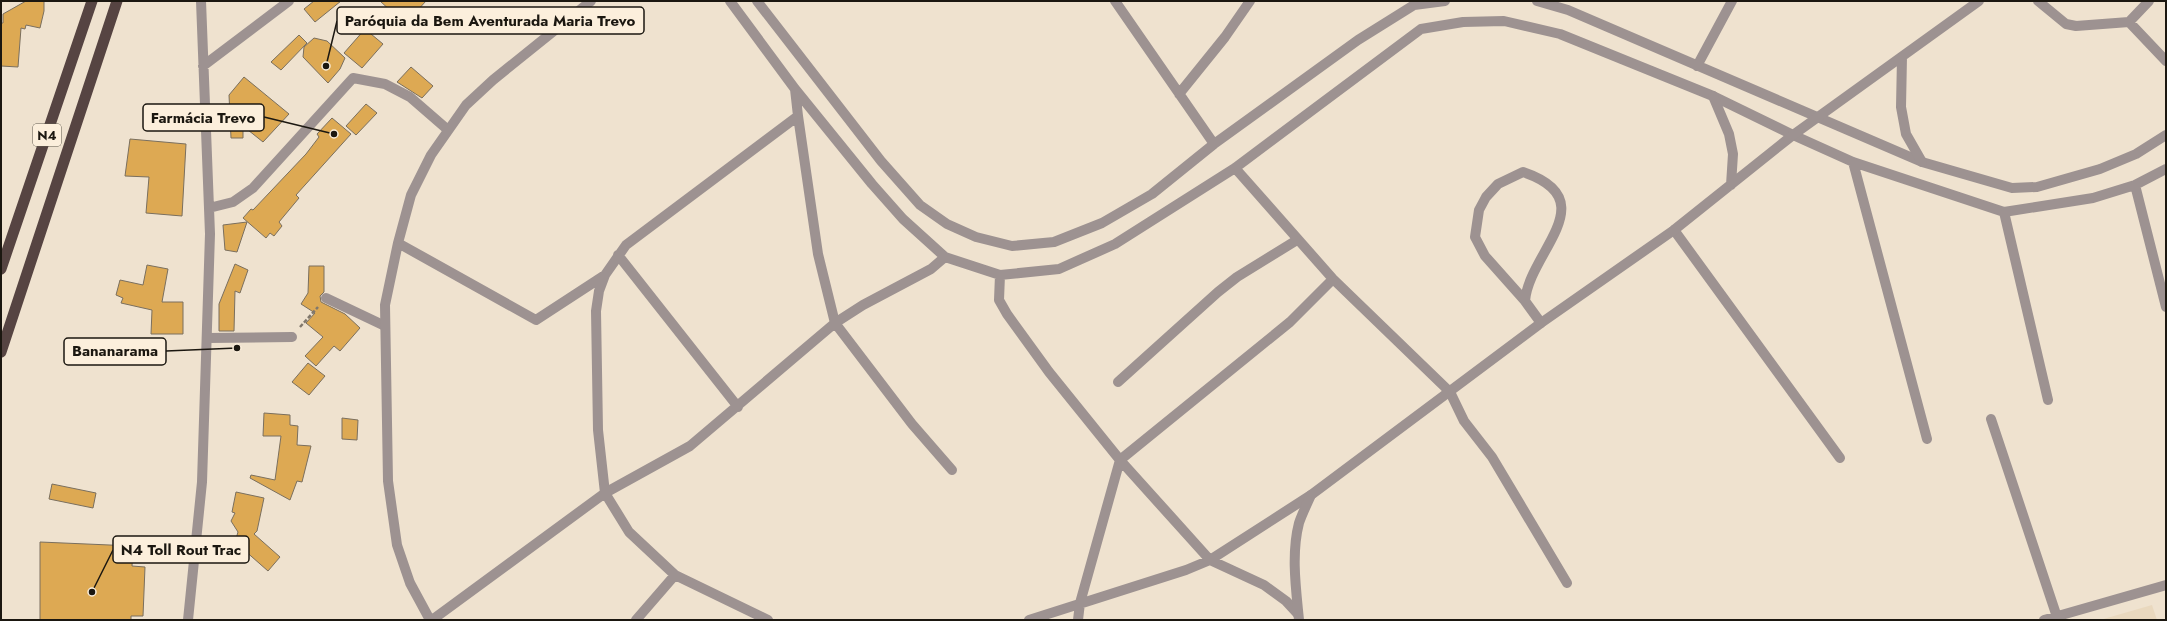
<svg xmlns="http://www.w3.org/2000/svg" width="2167" height="621" font-family="Jost,sans-serif">
	<style>
		.built { fill: #e9d8be }
		.building { fill: #dda953; stroke: #7a6f5e }
		.lines { fill: none; stroke-linecap: round; stroke-linejoin: round }
		.path { stroke: #81786c; stroke-width: 2.5; stroke-dasharray: 4 2; stroke-linecap: butt }
		.service { stroke: #9d9291; stroke-width: 10 }
		.pedestrian { stroke: #9d9291; stroke-width: 10 }
		.minor { stroke: #9d9291; stroke-width: 10 }
		.tertiary { stroke: #9d9291; stroke-width: 10 }
		.trunk { stroke: #564442; stroke-width: 11 }
		.labels { text-anchor: middle; dominant-baseline: central; stroke-width: 4; stroke-linejoin: round; paint-order: stroke }
		.shield { fill: #fcefdc; stroke: #5e584d; stroke-width: 1 }
		.shield-label { font-size: 13px; font-weight: bold; fill: #1b1710 }
		.leader { fill: none; stroke: #1b1710; stroke-width: 1.5 }
		.callout-dot { fill: #1b1710; stroke: #fcefdc; stroke-width: 1.5 }
		.callout { fill: #fcefdc; stroke: #1b1710; stroke-width: 1.5 }
		.callout-label { font-size: 15px; text-anchor: middle; font-weight: bold; fill: #1b1710 }
	</style>
	<rect width="100%" height="100%" fill="#efe2cf"/>
	<path class="built" d="M2152 605 2157 620H2100Z"/>
	<path class="building" d="M26 1H44V11L40 28 26 25 25 29 21 28 18 67 1 66V23H3V14Z
		M314 1H341L315 22 304 9Z
		M380 1H426L405 24Z
		M365 29 383 44 362 68 344 53Z
		M299 35 307 43 281 70 271 62Z
		M314 38 327 41 345 58 340 69 328 83 303 57 304 47Z
		M411 67 433 86 422 98 397 82Z
		M244 77 289 114 263 142 243 126V138H231L229 95Z
		M366 104 377 113 356 135 346 126Z
		M332 118 351 134 296 195 299 198 279 222 282 226 274 236 270 233 266 238 243 218 251 209 253 210 306 154 319 137 317 134Z
		M130 139 186 144 182 216 146 213 149 177 125 176Z
		M247 222 237 252 225 250 223 225Z
		M235 264 248 270 240 293 235 291 234 331H219V304Z
		M147 265 168 269 162 302H183V334H151L152 310 121 303 123 298 116 295 120 280 143 285Z
		M309 266H324V292L320 296 321 302 345 314 360 328 340 351 334 346 316 366 305 356 323 337 306 323 315 313 301 304 308 293Z
		M308 363 325 376 309 395 292 382Z
		M264 413 290 415V425L298 426 297 445 311 446 302 482 297 481 290 500 250 478 251 475 275 480 281 436H263Z
		M342 418 358 420 357 440 342 439Z
		M52 484 96 493 93 508 49 499Z
		M236 492 264 498 257 531 254 534 280 557 268 571 235 542 238 532 231 521 235 513 232 512Z
		M40 542 133 546 132 566 145 567 143 616H131V620H40Z"/>
	<g class="lines">
		<path class="path" d="M300 327 318 307"/>
		<path class="service" d="M1525 301C1529 252 1606 200 1523 172L1498 184 1486 197 1479 210 1475 237 1485 256 1525 301 1541 323"/>
		<path class="pedestrian" d="M326 298 385 326"/>
		<path class="minor" d="M730 1 795 89 872 184 903 219 945 257 1000 275 1059 269 1115 244 1235 168 1421 29 1463 22 1504 21 1560 34 1713 96 1793 135 1853 162 2004 212 2093 198 2135 185 2166 169
			M757 1 881 161 920 205 947 224 976 237 1012 246 1054 242 1102 223 1152 194 1214 144 1358 40 1414 5 1445 1
			M1115 1 1214 144
			M1537 1 1568 10 1922 162 2012 188 2037 187 2100 169 2136 154 2166 135
			M2038 1 2066 24 2076 26 2129 22 2149 1
			M2129 22 2166 61
			M203 66 289 1
			M1697 66 1732 1
			M1179 94 1225 37 1250 1
			M798 116 818 254 835 323 912 424 952 470
			M1853 162 1927 439
			M1235 168 1333 279 1450 392 1464 421 1492 457 1567 583
			M2135 185 2166 307
			M209 208 233 202 253 188 353 78 385 84 410 97 448 130
			M2004 212 2048 400
			M1674 230 1840 458
			M398 243 536 320 605 275
			M618 255 738 407
			M1000 275 999 300 1007 314 1049 372 1120 460 1210 560 1264 585 1286 601 1298 614
			M208 338 292 337
			M1118 382 1218 292 1237 277 1297 240
			M1991 419 2057 617
			M188 620 202 482 210 234 201 1
			M430 620 410 583 397 545 388 481 385 305 398 243 411 195 431 155 466 105 493 80 591 1
			M432 620 605 493 690 446 835 323 863 305 931 269 945 257
			M636 620 675 575
			M768 620 675 575 629 532 605 493 598 430 596 311 599 291 605 275 626 245 798 116 795 89
			M1029 620 1186 570 1210 560 1311 495
			M1078 620 1080 603 1120 460 1290 322 1333 279
			M2044 620 2166 585"/>
		<path class="tertiary" d="M1902 57 1901 107 1906 134 1922 162
			M1713 96 1729 134 1733 154 1731 185
			M1299 620C1296 589 1291 554 1299 523 1302 514 1307 504 1311 495L1541 323 1674 230 1793 135 1979 1"/>
		<path class="trunk" d="M1 269 92 1
			M1 352 117 1"/>
	</g>
	<g class="labels">
		<rect class="shield" x="33" y="124" width="28" height="22" rx="3"/>
		<g class="shield-label">
			<text x="47" y="135">N4</text>
		</g>
	</g>
	<path class="leader" d="M326 66L337 21M334 134L264 117M237 348L166 351M92 592L113 550"/>
	<g class="callout-dot">
		<circle cx="326" cy="66" r="4"/>
		<circle cx="334" cy="134" r="4"/>
		<circle cx="237" cy="348" r="4"/>
		<circle cx="92" cy="592" r="4"/>
	</g>
	<g class="callout">
		<rect x="337" y="7" width="307" height="27" rx="4"/>
		<rect x="143" y="104" width="121" height="27" rx="4"/>
		<rect x="64" y="338" width="102" height="27" rx="4"/>
		<rect x="113" y="536" width="136" height="27" rx="4"/>
	</g>
	<g class="callout-label">
		<text x="490" y="26">Paróquia da Bem Aventurada Maria Trevo</text>
		<text x="203" y="123">Farmácia Trevo</text>
		<text x="115" y="356">Bananarama</text>
		<text x="181" y="555">N4 Toll Rout Trac</text>
	</g>
	<rect width="2167" height="621" fill="none" stroke="#1b1710" stroke-width="4"/>
</svg>
